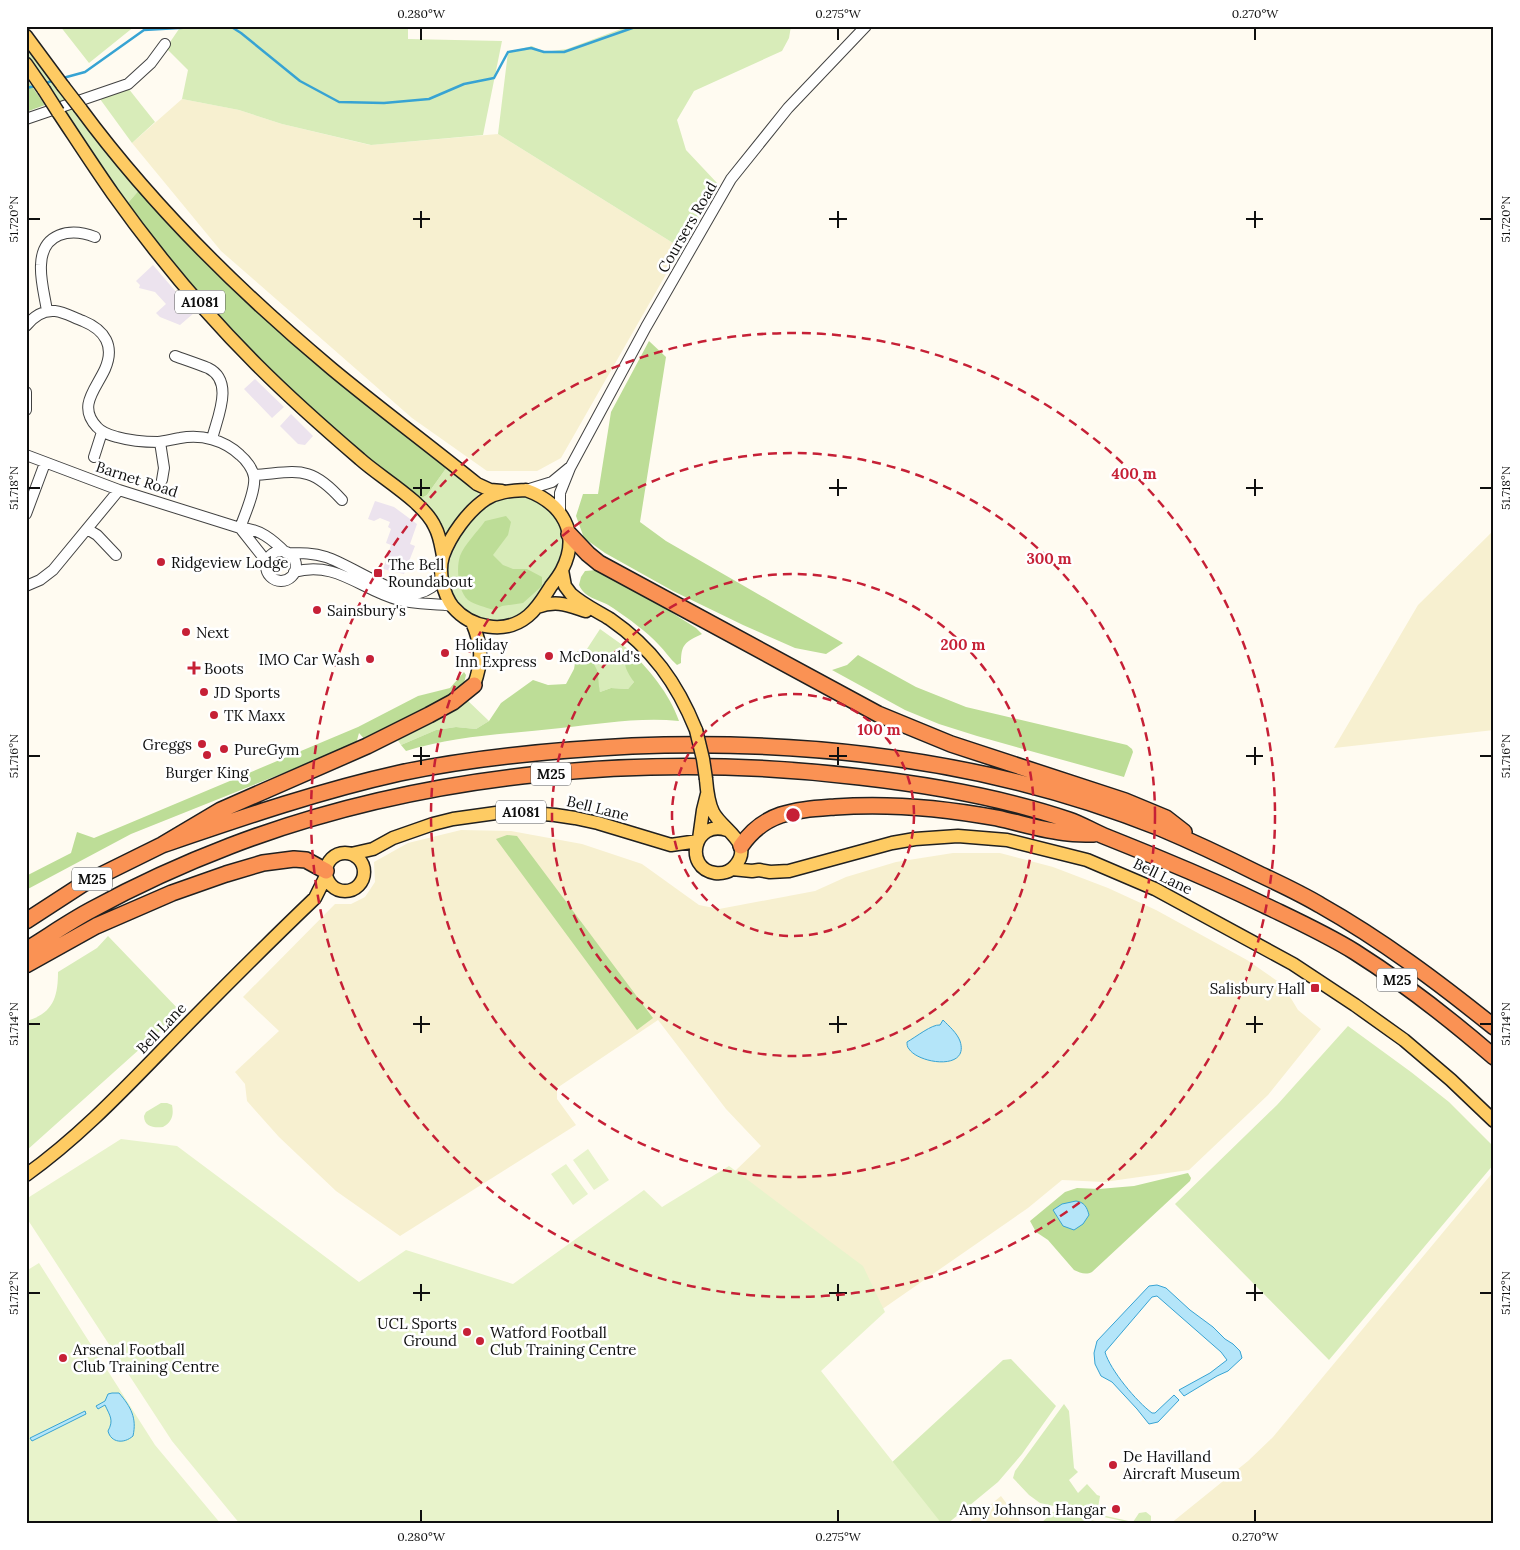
<svg xmlns="http://www.w3.org/2000/svg" width="1520" height="1550" font-family="Lora,serif">
	<style>
		.industrial { fill: #ece3ee }
		.farmland { fill: #f7f0d0 }
		.green { fill: #d8ecb9 }
		.forest { fill: #bddd97 }
		.pitch { fill: #e8f3cb }
		.water { fill: #b4e5f9; stroke: #37a3d3 }
		.lines { fill: none; stroke-linecap: round; stroke-linejoin: round }
		.stream { stroke: #37a3d3; stroke-width: 2.5 }
		.minor-casing { stroke: #424242; stroke-width: 12 }
		.major-casing { stroke: #202020; stroke-width: 15 }
		.highway-casing { stroke: #202020; stroke-width: 18 }
		.minor { stroke: #fff; stroke-width: 10 }
		.major { stroke: #fecb63; stroke-width: 12 }
		.highway { stroke: #fa9254; stroke-width: 15 }
		.major-bridge-casing { stroke: #202020; stroke-width: 15; stroke-linecap: butt }
		.major-bridge { stroke: #fecb63; stroke-width: 12 }
		.ticks { fill: none; stroke: #0f0f0f; stroke-width: 2 }
		.ring { fill: none; stroke: #c62036; stroke-width: 2.5; stroke-dasharray: 9 6 }
		.poi-dot { fill: #c62036; stroke: #fff; stroke-width: 2 }
		.labels { text-anchor: middle; dominant-baseline: central; stroke-width: 5; stroke-linejoin: round; paint-order: stroke }
		.shield { fill: #fff; stroke: #575757; stroke-width: 1 }
		.shield-label { font-size: 14px; font-weight: bold; fill: #0f0f0f }
		.street-label { font-size: 15px; fill: #0f0f0f; stroke: #fff }
		.poi-label { font-size: 15px; fill: #0f0f0f; stroke: #fff; text-anchor: start }
		.centre { fill: #c62036; stroke: #fff; stroke-width: 2.5 }
		.ring-label { font-size: 15px; text-anchor: middle; font-weight: bold; fill: #c62036; stroke: #fff; stroke-width: 5; stroke-linejoin: round; paint-order: stroke }
		.neatline { fill: none; stroke: #0f0f0f; stroke-width: 2 }
		.ticks-label { font-size: 12px; text-anchor: middle; fill: #0f0f0f }
	</style>
	<rect width="100%" height="100%" fill="#fffbf1"/>
	<path class="industrial" d="M153 265 194 313 180 325 160 317 156 313 166 304 155 292 139 288 140 285 136 281Z
		M255 379 284 407 272 418 244 389Z
		M291 414 313 436 305 445 298 444 280 426Z
		M375 501 394 507 417 524 410 544 415 546 404 574 383 569 391 545 386 543 391 529 388 527 390 522 380 518 374 521 368 519Z"/>
	<path class="farmland" d="M182 99 239 110 282 124 370 145 498 134 681 248 561 458 537 471H487L412 418 221 251 132 143Z
		M1494 530V730L1334 748 1418 605Z
		M461 830 511 831 582 844 642 864 699 905 719 909 815 891 846 877 896 862 953 853H1000L1053 867 1108 888 1156 910 1247 960 1283 985 1298 1010 1321 1029 1268 1095 1189 1170 1104 1182 1062 1180 1028 1208 881 1310 735 1171 761 1146 726 1109 658 1020 557 1088V1099L576 1125 400 1236 336 1191 279 1137 247 1101 245 1084 235 1072 279 1031 243 997 335 904H351L365 897 375 882 374 862 408 843Z
		M1494 1171V1524H1170L1248 1461 1273 1437Z
		M1001 1496 1022 1524H967Z"/>
	<path class="green" d="M60 26H135L89 63Z
		M181 26H408V39L502 41 483 135 371 145 282 124 239 110 182 99 188 70 166 48Z
		M629 26H791L789 38 782 51 694 91 677 120 686 150 718 184 681 248 498 134 508 52 532 46 544 52 567 49Z
		M26 45 66 99 57 103 26 57Z
		M128 88 155 122 132 143 100 99Z
		M73 108 140 189 127 204 89 151 64 112Z
		M447 467 481 492 462 511 446 536 432 510 418 500 427 495Z
		M528 496C535 501 547 506 553 513 573 536 559 564 545 586 527 613 503 634 470 613 459 606 451 595 448 583 442 557 475 503 501 497 509 495 519 496 528 496Z
		M600 629 628 649 624 659 634 682 628 689 611 688 600 692 597 683V671L585 652Z
		M466 699 489 721 476 729 456 727 436 730 401 745 397 739 451 711Z
		M108 936 181 1012 26 1151V1021C53 1014 58 997 58 972L97 948Z
		M1348 1026 1411 1072 1449 1102 1494 1147V1164L1329 1360 1175 1204 1277 1105Z
		M161 1103H167L172 1105C174 1115 172 1122 163 1127 154 1128 144 1127 144 1116L146 1112Z
		M1011 1359 1056 1406 1022 1454 998 1482 947 1524H673L889 1465 1003 1360Z
		M1064 1404 1069 1411 1074 1468 1078 1472 1069 1480 1078 1493 1087 1484 1097 1495 1100 1496 1097 1514 1133 1522 1139 1513 1146 1512 1151 1516V1524H1136L1040 1503 1029 1495 1013 1478 1015 1471Z
		M1053 1512 1109 1524H1040Z"/>
	<path class="forest" d="M26 78 45 105 26 112Z
		M140 189 447 467 427 495 418 500C360 452 302 404 250 350 206 304 166 254 127 204Z
		M649 341 666 357 640 522 666 541 843 643 826 654 795 648 743 625 673 591 605 553 584 538 576 516 583 494H598L611 412Z
		M506 516 511 522 508 535 493 555 503 565 513 569H527L542 577V586L523 603 502 606 494 610C485 607 475 605 468 600 458 591 456 568 460 556 464 545 478 531 485 521Z
		M597 570 641 593 696 628 702 634C685 642 681 644 681 663L677 665C670 659 665 651 659 645 646 631 629 619 613 608 601 599 586 600 579 585L581 577 585 571Z
		M628 649C648 668 670 694 679 721 639 717 600 724 561 728 509 734 456 735 406 751L401 745 436 730 456 727 476 729 489 721 501 703 533 680 548 685 566 684 574 669 577 651 585 652C589 657 594 663 597 670 599 677 598 684 600 692L611 688 628 689 634 682C625 669 622 663 628 649Z
		M858 655 916 687 966 707 1127 745 1132 749 1133 752 1124 777 977 736 939 724 905 710 832 670 847 665Z
		M464 672 466 675 463 687 428 708 366 741 359 733 356 744 131 834 26 890V876L71 853 77 832 94 838 358 727 418 696 450 688Z
		M507 835 517 836 653 1018 637 1030 496 839Z
		M1188 1173 1191 1178 1190 1181 1092 1272C1086 1275 1080 1273 1074 1270L1048 1240 1036 1232 1030 1221 1065 1192 1077 1188 1099 1189 1134 1186Z"/>
	<path class="pitch" d="M121 1139 177 1146 359 1282 406 1250 513 1284 644 1190 662 1207 729 1166 863 1266 885 1312 821 1371 942 1524H240L172 1441 26 1217V1199Z
		M588 1149 609 1180 594 1190 573 1160Z
		M566 1164 588 1194 573 1205 551 1174Z
		M39 1263 155 1445 221 1524H26V1271Z"/>
	<path class="water" d="M943 1020C949 1026 957 1033 960 1041 970 1071 919 1064 909 1049 907 1047 907 1044 907 1042 916 1037 932 1024 940 1025Z
		M1076 1201C1084 1202 1087 1207 1089 1215L1083 1224 1074 1230 1063 1226 1053 1210 1062 1204Z
		M1157 1285 1166 1288 1190 1310 1213 1327 1225 1339 1233 1344 1240 1351 1242 1358 1228 1371 1217 1376 1184 1396 1179 1390 1210 1373 1227 1360 1221 1352 1157 1296 1152 1297 1105 1352C1110 1370 1137 1402 1152 1413H1155L1174 1395 1179 1400 1158 1422 1149 1424 1137 1409 1112 1382 1101 1376 1095 1364 1094 1353 1097 1341 1149 1286Z
		M112 1393H119C131 1407 137 1418 133 1436 124 1444 111 1443 108 1431 114 1420 110 1416 105 1405L98 1409 96 1406 105 1401 108 1394Z
		M85 1411 86 1414 32 1441 30 1438Z"/>
	<g class="lines">
		<path class="stream" d="M230 26 241 33 300 81 339 102 384 103 429 99 464 84 494 78 508 52 531 48 544 52H564L638 26
			M63 78 85 72 144 30 214 26
			M43 84 55 80
			M26 88 36 86"/>
		<defs>
			<path id="minor" d="M26 119 128 84 151 63 165 44
				M47 311C45 297 40 280 41 265 42 233 70 227 95 237
				M26 326C33 317 43 310 55 311 65 312 74 318 83 321 105 330 115 346 105 369 96 389 77 406 97 427 102 433 110 435 117 437 131 441 144 442 158 442 166 441 173 439 180 438 202 434 224 440 240 455 246 460 253 469 254 477 256 490 245 514 240 528
				M175 356C186 360 198 364 208 368 235 381 217 418 212 439
				M26 392V410
				M160 442 164 468 162 480
				M26 455 119 490 240 528C259 528 273 540 286 553
				M94 457 102 432
				M254 475C298 472 310 464 342 500
				M526 490 552 482 569 468
				M560 511V493L570 468 646 327 731 179 788 108 866 26
				M26 514 45 463
				M240 528 267 562
				M87 529 97 535 116 555
				M266 566a15 15 0 1 1 30 0a15 15 0 1 1-30 0Z
				M288 553C302 553 313 553 326 557 351 565 394 597 419 593 428 591 435 585 442 579
				M294 572C336 560 361 590 399 600 417 605 435 603 453 606
				M26 586 40 580 53 570 119 490"/>
			<path id="major" d="M26 36 63 86
				M26 64 44 90
				M80 108C150 203 241 293 332 369 379 408 429 445 477 484L490 490 502 491
				M58 112C76 139 94 167 113 194 155 253 205 313 257 365 290 398 325 429 360 459 381 478 424 502 435 527 440 536 441 546 443 556
				M526 490C562 503 581 533 562 570 559 576 555 581 551 586 544 597 538 608 528 616 505 635 471 628 453 607 443 594 438 572 443 556 450 536 468 511 486 499 499 491 512 491 526 490Z
				M562 570 565 586 571 594C582 604 597 611 610 619 652 648 677 683 696 730
				M537 607C557 600 567 605 586 611
				M472 622C482 646 483 660 474 685
				M706 779C707 791 708 802 713 812 722 830 755 843 735 866 730 872 722 874 715 873 683 868 694 819 727 830
				M699 839 703 810 707 794
				M326 872a19 19 0 1 1 38 0a19 19 0 1 1-38 0Z
				M351 854 373 849 393 838 433 824 453 819 496 813 519 812 555 815 575 818 598 823 671 845 698 841
				M732 869 752 871 759 870 770 872 789 871 892 843 915 839 958 836 1007 840 1087 860 1155 889 1293 964 1355 1005 1404 1040 1451 1080 1494 1121
				M26 1175C82 1135 129 1084 177 1035 222 989 268 943 315 898L326 876"/>
			<path id="highway" d="M569 534 588 554 599 563 878 714 951 744 1125 801 1166 818 1184 832
				M162 845C241 818 319 791 400 773 476 757 554 750 632 746 811 739 993 761 1160 828 1193 842 1225 857 1257 873 1278 883 1300 893 1320 905 1382 940 1438 982 1494 1027
				M741 846C765 811 796 810 835 807 889 803 943 808 997 818 1020 823 1044 831 1068 833 1077 834 1086 834 1094 834
				M26 921 83 884 162 845 221 810 367 746 429 715 453 702 474 685
				M26 950C49 936 70 921 93 909 137 885 183 864 230 846 425 771 653 752 860 777 930 785 1001 797 1069 820 1081 824 1092 831 1104 836 1124 844 1144 852 1163 860 1197 874 1231 889 1264 905 1295 920 1326 934 1355 952 1404 983 1450 1019 1494 1057
				M26 965 96 926 172 893 226 874 263 863 294 859 306 860 326 871"/>
		</defs>
		<use href="#minor" class="minor-casing"/>
		<use href="#major" class="major-casing"/>
		<use href="#highway" class="highway-casing"/>
		<use href="#minor" class="minor"/>
		<use href="#major" class="major"/>
		<use href="#highway" class="highway"/>
		<defs>
			<path id="major-bridge" d="M63 86 80 108
				M44 90 58 112
				M696 730 703 759 706 779"/>
		</defs>
		<use href="#major-bridge" class="major-bridge-casing"/>
		<use href="#major-bridge" class="major-bridge"/>
	</g>
	<path class="ticks" d="M421 28V40M838 28V40M1255 28V40M421 211V228M838 211V228M1255 211V228M28 219H40M413 219H430M829 219H847M1246 219H1263M1480 219H1492M421 479V496M838 479V496M1255 479V496M28 488H40M413 488H430M829 488H847M1246 488H1263M1480 488H1492M421 747V765M838 747V765M1255 747V765M28 756H40M413 756H430M829 756H847M1246 756H1263M1480 756H1492M421 1016V1033M838 1016V1033M1255 1016V1033M28 1024H40M413 1024H430M829 1024H847M1246 1024H1263M1480 1024H1492M421 1284V1301M838 1284V1301M1255 1284V1301M28 1293H40M413 1293H430M829 1293H847M1246 1293H1263M1480 1293H1492M421 1510V1522M838 1510V1522M1255 1510V1522"/>
	<g class="ring">
		<circle cx="793" cy="815" r="121"/>
		<circle cx="793" cy="815" r="241"/>
		<circle cx="793" cy="815" r="362"/>
		<circle cx="793" cy="815" r="482"/>
	</g>
	<g class="poi-dot">
		<circle cx="161" cy="562" r="5"/>
		<rect x="373" y="568" width="10" height="10" rx="2.5"/>
		<circle cx="317" cy="610" r="5"/>
		<circle cx="186" cy="632" r="5"/>
		<circle cx="445" cy="653" r="5"/>
		<circle cx="549" cy="656" r="5"/>
		<circle cx="370" cy="659" r="5"/>
		<path d="M191.5 660.5h5v5h5v5h-5v5h-5v-5h-5v-5h5z"/>
		<circle cx="204" cy="692" r="5"/>
		<circle cx="214" cy="715" r="5"/>
		<circle cx="202" cy="744" r="5"/>
		<circle cx="224" cy="749" r="5"/>
		<circle cx="207" cy="755" r="5"/>
		<rect x="1310" y="983" width="10" height="10" rx="2.5"/>
		<circle cx="467" cy="1332" r="5"/>
		<circle cx="480" cy="1341" r="5"/>
		<circle cx="63" cy="1358" r="5"/>
		<circle cx="1113" cy="1465" r="5"/>
		<circle cx="1116" cy="1509" r="5"/>
	</g>
	<g class="labels">
		<g class="shield">
			<rect x="175" y="290.5" width="50" height="23" rx="4"/>
			<rect x="531" y="762.5" width="40" height="23" rx="4"/>
			<rect x="496" y="800.5" width="50" height="23" rx="4"/>
			<rect x="72" y="867.5" width="40" height="23" rx="4"/>
			<rect x="1377" y="968.5" width="40" height="23" rx="4"/>
		</g>
		<g class="shield-label">
			<text x="200" y="302">A1081</text>
			<text x="551" y="774">M25</text>
			<text x="521" y="812">A1081</text>
			<text x="92" y="879">M25</text>
			<text x="1397" y="980">M25</text>
		</g>
		<g class="street-label">
			<text transform="translate(687 227) rotate(-60)">Coursers Road</text>
			<text transform="translate(137 479) rotate(18)">Barnet Road</text>
			<text transform="translate(598 808) rotate(14)">Bell Lane</text>
			<text transform="translate(1163 876) rotate(26)">Bell Lane</text>
			<text transform="translate(161 1028) rotate(-46)">Bell Lane</text>
		</g>
		<g class="poi-label">
			<text x="171" y="562">Ridgeview Lodge</text>
			<text x="388" y="564">The Bell<tspan x="388" dy="17">Roundabout</tspan></text>
			<text x="327" y="610">Sainsbury's</text>
			<text x="196" y="632">Next</text>
			<text x="455" y="644">Holiday<tspan x="455" dy="17">Inn Express</tspan></text>
			<text x="559" y="656">McDonald's</text>
			<text x="360" y="659" text-anchor="end">IMO Car Wash</text>
			<text x="204" y="668">Boots</text>
			<text x="214" y="692">JD Sports</text>
			<text x="224" y="715">TK Maxx</text>
			<text x="192" y="744" text-anchor="end">Greggs</text>
			<text x="234" y="749">PureGym</text>
			<text x="207" y="772" text-anchor="middle">Burger King</text>
			<text x="1305" y="988" text-anchor="end">Salisbury Hall</text>
			<text x="457" y="1323" text-anchor="end">UCL Sports<tspan x="457" dy="17">Ground</tspan></text>
			<text x="490" y="1332">Watford Football<tspan x="490" dy="17">Club Training Centre</tspan></text>
			<text x="73" y="1349">Arsenal Football<tspan x="73" dy="17">Club Training Centre</tspan></text>
			<text x="1123" y="1456">De Havilland<tspan x="1123" dy="17">Aircraft Museum</tspan></text>
			<text x="1106" y="1509" text-anchor="end">Amy Johnson Hangar</text>
		</g>
	</g>
	<circle cx="793" cy="815" r="8" class="centre"/>
	<g class="ring-label">
		<text x="1134" y="479">400 m</text>
		<text x="1049" y="564">300 m</text>
		<text x="963" y="650">200 m</text>
		<text x="879" y="735">100 m</text>
	</g>
	<rect width="1520" height="1550" fill="none" stroke="#ffffff" stroke-width="55"/>
	<rect x="28" y="28" width="1464" height="1494" class="neatline"/>
	<g class="ticks-label">
		<text x="421" y="18">0.280°W</text>
		<text x="838" y="18">0.275°W</text>
		<text x="1255" y="18">0.270°W</text>
		<text transform="translate(14 219) rotate(-90)" y="4">51.720°N</text>
		<text transform="translate(1506 219) rotate(-90)" y="4">51.720°N</text>
		<text transform="translate(14 488) rotate(-90)" y="4">51.718°N</text>
		<text transform="translate(1506 488) rotate(-90)" y="4">51.718°N</text>
		<text transform="translate(14 756) rotate(-90)" y="4">51.716°N</text>
		<text transform="translate(1506 756) rotate(-90)" y="4">51.716°N</text>
		<text transform="translate(14 1024) rotate(-90)" y="4">51.714°N</text>
		<text transform="translate(1506 1024) rotate(-90)" y="4">51.714°N</text>
		<text transform="translate(14 1293) rotate(-90)" y="4">51.712°N</text>
		<text transform="translate(1506 1293) rotate(-90)" y="4">51.712°N</text>
		<text x="421" y="1541">0.280°W</text>
		<text x="838" y="1541">0.275°W</text>
		<text x="1255" y="1541">0.270°W</text>
	</g>
</svg>
